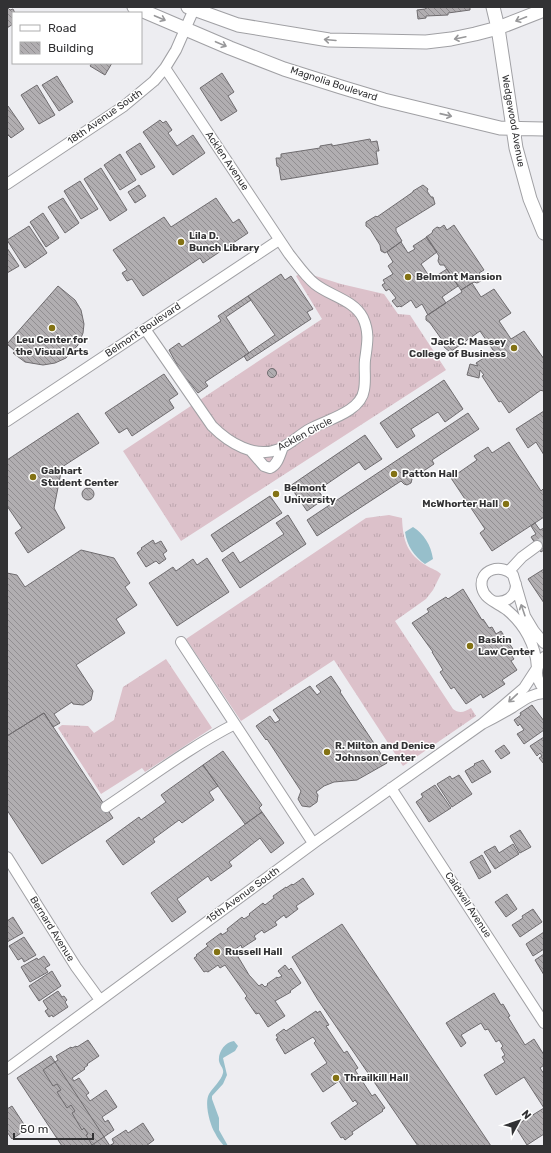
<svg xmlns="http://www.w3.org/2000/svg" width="551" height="1153" font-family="Rubik,sans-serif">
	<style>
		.grass { fill: url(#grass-tufts) }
		.water { fill: #97bfcb }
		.building { fill: url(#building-back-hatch); stroke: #6f6c6f }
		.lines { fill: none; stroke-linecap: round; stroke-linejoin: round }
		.minor-tunnel { stroke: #c8c8cb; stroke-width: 10; stroke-dasharray: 10 5; stroke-linecap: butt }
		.minor-casing { stroke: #a0a0a4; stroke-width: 12 }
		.major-casing { stroke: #a0a0a4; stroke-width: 15 }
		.minor { stroke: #fff; stroke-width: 10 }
		.major { stroke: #fff; stroke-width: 13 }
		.oneway { stroke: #98989a }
		.poi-dot { fill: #837214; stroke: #fff; stroke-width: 1.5 }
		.labels { text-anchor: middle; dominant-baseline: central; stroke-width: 3; stroke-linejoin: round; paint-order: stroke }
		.street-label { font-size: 10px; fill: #323234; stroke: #fff }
		.poi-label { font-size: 10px; font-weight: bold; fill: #323234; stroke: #fff; text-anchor: start }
	</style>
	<defs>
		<pattern id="grass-tufts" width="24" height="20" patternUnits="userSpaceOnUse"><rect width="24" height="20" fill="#dcc1ca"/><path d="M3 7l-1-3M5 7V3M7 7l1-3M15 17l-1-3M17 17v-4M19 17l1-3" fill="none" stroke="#bda6ae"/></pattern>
		<pattern id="building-back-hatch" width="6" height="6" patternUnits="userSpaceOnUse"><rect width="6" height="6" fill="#b1aeb1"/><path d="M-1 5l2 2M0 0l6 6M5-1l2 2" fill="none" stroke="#918e91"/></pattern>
	</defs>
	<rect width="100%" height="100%" fill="#ededf1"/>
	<path class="grass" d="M303 272 341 284 384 294 398 314 410 315 446 370 181 541 123 451 322 319 296 276Z
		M389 515 402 518C403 541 407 554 427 566 432 569 437 570 441 574L433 590 426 599 395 621 453 709C459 714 465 712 471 708L476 716 403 766 334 660 241 721 186 639 366 518Z
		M166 659 212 728 145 772 142 768 101 794 58 728 62 725 88 726 94 733 114 720 123 687Z"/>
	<path class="water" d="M413 527C424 534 431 545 433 559L425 564C414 556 407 546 405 532Z
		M234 1041 238 1046 235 1051 223 1058 227 1075 223 1084 212 1096V1099L219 1118V1130L228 1146H224C221 1142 217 1138 215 1133 210 1125 204 1103 209 1094 213 1087 221 1081 223 1073 224 1068 220 1066 219 1061 218 1052 225 1042 234 1041Z"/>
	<path class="building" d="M7 7 10 10 13 9 15 13H13V24L7 28Z
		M428 7H470V10L448 13V15L426 16V18L418 19 417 10 425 9Z
		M92 63H112L105 75 90 66Z
		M222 73 234 92 228 96 237 111 221 121 200 88Z
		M57 76 73 102 59 111 42 85Z
		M37 85 55 115 39 124 21 95Z
		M8 106 24 129 11 138 7 134V107Z
		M160 120 163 123 166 121 172 130 168 133 177 146 193 135 205 153 173 175 143 132Z
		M370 139 371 142 377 141 379 151H376L378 164 281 180 279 167 277 166 276 158H281V154L320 148V146L332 144V146Z
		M140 143 155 167 141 175 126 152Z
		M120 154 136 180 120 190 104 165Z
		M101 168 127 210 110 221 84 179Z
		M80 181 98 209 81 219 64 191Z
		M139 185 146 196 135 203 128 192Z
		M423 185 428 189 427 191 431 197H433L435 204 396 228V231L402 241 385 253 381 251 380 245 370 229 366 226V222L376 216 377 217 413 192V191Z
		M63 198 79 223 65 233 48 207Z
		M216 198 233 223 239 219 248 233 203 263 200 258 143 296 132 279 127 281 122 273 127 270 113 250 164 217 171 227Z
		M43 213 59 238 46 247 30 222Z
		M444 225 447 230 454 225 484 270 479 273 481 276V281L477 283 474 282 461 290 444 265H440L438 261 439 256 426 237 432 233 433 230 437 227 440 228Z
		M29 226 47 253 25 268 7 240Z
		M427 237 437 252 421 264 431 279 447 269 458 286 442 297 446 303 428 315 422 304 416 308 411 300 401 307 400 306 397 307 392 301 396 298 389 289 386 291 382 285 385 283 383 280 393 274 388 266 393 262 387 252 401 242 408 253 415 249 413 246Z
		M7 248 19 266 7 273Z
		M281 274 285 280 291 276 313 309 307 312 311 319 247 361 244 356 275 335 248 296Z
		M472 283 481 297 494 289 511 313 499 321 511 339 524 331 544 359V390L542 391 541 390 509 413 501 401 499 402 482 376 484 375 480 370 479 378 467 375 470 364 478 366 476 363 490 354 491 355 495 353 480 331 450 352 444 347 445 344 430 323 426 320V316L462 292 461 290Z
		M58 286 75 300 81 310 84 324 83 333 78 345 66 358 55 363 43 365 25 362 13 353 15 351 7 344Z
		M248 296 251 300 226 317 249 353 205 382 208 386 198 393 181 372 169 350 179 343 182 347 221 321 218 316Z
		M267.5 373a4.5 4.5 0 1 1 9 0a4.5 4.5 0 1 1-9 0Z
		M164 374 178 394 169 400 174 408 132 436 127 428 119 433 105 413Z
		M444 380 463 409 445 422 438 412 411 429 415 436 397 448 380 423Z
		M544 411V455L536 442 528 448 516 429Z
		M78 413 99 443 62 467 54 508 65 528 28 553 15 533 22 528 7 506V460Z
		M468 413 479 429 432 460 434 464 416 476 413 473 409 475 412 479 411 483 407 485 404 484 401 481 317 536 307 520Z
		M365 435 382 459 365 470 359 462 318 490 324 499 307 511 290 486Z
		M509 442 541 491 544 488V517L492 551 480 533 485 529 451 478 477 460 474 456 488 447 492 453Z
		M82 494a6 6 0 1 1 12 0a6 6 0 1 1-12 0Z
		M270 496 282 513 222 552 211 535Z
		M288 515 306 544 240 588 222 560 233 552 240 563 284 534 276 523Z
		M535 523 540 530 544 528V550L541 552 531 537 536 534 531 526Z
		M153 540 155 544 161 541 167 551 163 554 166 559 159 564 156 561 146 567 137 553 142 549 141 548Z
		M81 550 114 558 130 583 125 587 137 605 116 619 125 633 76 665 93 691 91 700 83 705 73 704 72 702 54 714 60 723 53 727 44 713 7 736V573L17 575 25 587Z
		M207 558 229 592 177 626 149 583 173 567 176 571 193 559 197 565Z
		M544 569V603L528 579Z
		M463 589 482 620 483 619 489 628 492 627 496 634 501 631 513 649 509 652 514 659 511 661 517 670 502 680 505 684 483 698 481 694 466 704 454 687 451 689 440 672 443 670 432 652H433L412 623 429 612 427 609 446 597 448 599Z
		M331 676 341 691 340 692 387 763 357 780 334 782 324 786 316 792 318 795 317 802 310 807 302 806 298 799 301 791 267 739 266 740 256 726 270 716 275 723 280 720 273 710 310 686 317 695 321 692 316 686Z
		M532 705 544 721V730L524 744 517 734 524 730 520 724 518 726 514 720 521 715 520 713Z
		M44 713 113 818 42 864 7 810V736Z
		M544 737V764L539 758 542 756 540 753 537 756 530 746Z
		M504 745 510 753 501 759 495 751Z
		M223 751 262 805 259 808 262 812 245 824 203 765Z
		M483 760 491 772 472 783 465 771 475 765 474 764Z
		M203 765 218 786 209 792 214 800 182 823 179 820 153 839 155 842 123 865 106 841 139 817 141 820 166 802 161 795Z
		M459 775 472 794 452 807 437 784 450 776 452 779Z
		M435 785 451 808 429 822 416 802 423 797 421 794Z
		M262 812 284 843 271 853 260 838 229 862 232 866 211 881 208 876 177 899 186 912 172 922 151 893Z
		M520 830 531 847 520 853 510 836Z
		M513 844 519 854 495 869 484 852 495 846 499 853Z
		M482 855 491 872 479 879 470 862Z
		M303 878 314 894 296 906 298 909 286 918 284 915 275 922 277 925 264 933 262 930 254 936 256 939 242 948 241 945 234 950 249 975 259 986 262 984 265 987 268 985 267 984 277 977 278 978 282 976 278 971 285 965 289 970 291 968 301 983 290 991 291 992 275 1001 285 1016 268 1027 259 1013 256 1014 245 998 247 996 225 965 220 968 218 965 208 972 206 971 204 972 194 958 197 956 196 955 208 946 206 944 221 933 222 935 228 931 227 929 242 917 244 919 250 915 249 914 263 903 265 905 274 898 273 896 286 887V888L292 884 293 885Z
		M507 894 517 909 506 917 495 902Z
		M533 909 542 922 520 937 512 925 523 918 522 916Z
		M13 917 23 933 7 942V921Z
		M342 924 491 1146H418L318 1000 292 957Z
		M544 932V949L533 956 526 944Z
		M24 937 36 955 24 962 22 958 18 960 9 946Z
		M544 954V975L535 960Z
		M44 956 50 965 45 968 48 972 30 982 21 967 37 958 38 960Z
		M52 971 61 986 39 1001 29 986Z
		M58 991 62 997 64 996 67 1000 65 1002 68 1007 53 1017 52 1015 49 1017 45 1011 48 1009 43 1001Z
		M494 993 501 1005 503 1004 510 1016 508 1017 525 1045 534 1039 544 1055V1065L540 1068 544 1074V1134L527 1145 515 1126 544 1108 524 1077 496 1095 484 1075 505 1062 502 1057 505 1055 501 1048 503 1046 499 1040 496 1042 488 1029 485 1030 481 1023 461 1035 466 1043 461 1047 446 1023Z
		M316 1011 317 1013 320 1011 329 1025 326 1026 344 1053 347 1051 358 1068 355 1070 372 1096 375 1094 385 1108 382 1110 383 1111 352 1132 353 1134 345 1140 343 1137 341 1138 331 1123 358 1104 355 1100 353 1102 339 1081 323 1092 311 1074 327 1063 314 1043 316 1041 313 1037 285 1054 276 1039 278 1038 276 1035 284 1029 286 1031Z
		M88 1040 99 1056 87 1064 88 1065 84 1068 85 1069 72 1078 74 1081 79 1078 89 1093 86 1095 90 1101 106 1090 117 1107 102 1117 105 1122 108 1120 114 1130 92 1145 86 1135 88 1134 84 1128 82 1130 72 1113 75 1111 71 1105 67 1108 57 1092 61 1090 57 1084 53 1086 43 1070 58 1060 56 1056 71 1047 72 1048 76 1046 77 1047Z
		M51 1056 110 1146H62L17 1078Z
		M12 1106 27 1129 12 1139 7 1132V1109Z
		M143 1123 154 1140 146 1146H109L114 1143 112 1139 126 1130 128 1133Z"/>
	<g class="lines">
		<path class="minor-tunnel" d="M537 546 544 541"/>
		<defs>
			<path id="minor" d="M7 184 124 106 154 81 165 68 176 50 194 9
				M145 329 212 426C229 443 255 459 279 449 291 444 299 435 310 429 326 420 361 412 364 390 366 380 364 370 365 360 367 345 370 333 363 318 354 300 330 296 315 284 305 276 297 264 289 254L165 68
				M7 421 279 240
				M251 451 264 466 270 468C278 465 280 454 283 447
				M509 571 522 557 537 546
				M493 601C505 604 516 597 516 584
				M181 642 313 843
				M544 643 534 631 525 616 513 575C502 563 478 569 482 588 485 600 498 603 507 610 524 624 536 645 537 668L524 688 482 724C492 719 503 713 513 707 524 700 531 694 544 693
				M544 657C535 667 535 679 544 689
				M391 788 544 1023
				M106 807C148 779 190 747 235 724
				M7 857 76 967 100 1000
				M7 1069 318 840 482 724"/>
			<path id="major" d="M134 7 230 48 284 69 341 87 384 100 500 128 544 129
				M188 7 238 25 329 40 426 42 451 39 475 34 498 28 544 10
				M493 7 498 28 516 148 530 199 544 233"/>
		</defs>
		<use href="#minor" class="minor-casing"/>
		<use href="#major" class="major-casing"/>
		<use href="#minor" class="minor"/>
		<use href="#major" class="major"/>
	</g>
	<defs><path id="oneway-shaft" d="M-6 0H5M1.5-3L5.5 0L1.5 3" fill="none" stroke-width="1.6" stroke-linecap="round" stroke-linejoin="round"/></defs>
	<g class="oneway">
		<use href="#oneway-shaft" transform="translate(160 18) rotate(23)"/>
		<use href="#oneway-shaft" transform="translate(521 19) rotate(158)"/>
		<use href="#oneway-shaft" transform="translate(460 38) rotate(168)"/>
		<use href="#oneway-shaft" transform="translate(330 40) rotate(-175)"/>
		<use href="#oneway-shaft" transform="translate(221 44) rotate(23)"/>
		<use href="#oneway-shaft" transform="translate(446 115) rotate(13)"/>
		<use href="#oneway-shaft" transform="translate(523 610) rotate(-109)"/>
		<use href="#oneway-shaft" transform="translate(513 698) rotate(137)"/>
	</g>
	<g class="poi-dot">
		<circle cx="181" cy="242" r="4"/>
		<circle cx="408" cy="277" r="4"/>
		<circle cx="52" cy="328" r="4"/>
		<circle cx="514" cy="348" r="4"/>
		<circle cx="394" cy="474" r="4"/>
		<circle cx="33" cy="477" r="4"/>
		<circle cx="276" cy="494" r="4"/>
		<circle cx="506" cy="504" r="4"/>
		<circle cx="470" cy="646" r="4"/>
		<circle cx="327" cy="752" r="4"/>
		<circle cx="217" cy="952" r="4"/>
		<circle cx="336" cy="1078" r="4"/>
	</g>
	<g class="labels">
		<g class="street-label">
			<text transform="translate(334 84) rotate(18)">Magnolia Boulevard</text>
			<text transform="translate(105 117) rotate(-35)">18th Avenue South</text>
			<text transform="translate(513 121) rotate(80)">Wedgewood Avenue</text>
			<text transform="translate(227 161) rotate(56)">Acklen Avenue</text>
			<text transform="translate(143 330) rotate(-34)">Belmont Boulevard</text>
			<text transform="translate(305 434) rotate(-28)">Acklen Circle</text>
			<text transform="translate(243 895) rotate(-36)">15th Avenue South</text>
			<text transform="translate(468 905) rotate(57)">Caldwell Avenue</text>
			<text transform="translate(52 929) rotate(58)">Bernard Avenue</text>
		</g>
		<g class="poi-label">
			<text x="189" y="236">Lila D.<tspan x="189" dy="12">Bunch Library</tspan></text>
			<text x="416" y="277">Belmont Mansion</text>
			<text x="52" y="340" text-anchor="middle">Leu Center for<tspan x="52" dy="12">the Visual Arts</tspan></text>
			<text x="506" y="342" text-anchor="end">Jack C. Massey<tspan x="506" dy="12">College of Business</tspan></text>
			<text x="41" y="471">Gabhart<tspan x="41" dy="12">Student Center</tspan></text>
			<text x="402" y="474">Patton Hall</text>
			<text x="284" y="488">Belmont<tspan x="284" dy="12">University</tspan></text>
			<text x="498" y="504" text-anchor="end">McWhorter Hall</text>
			<text x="478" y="640">Baskin<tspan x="478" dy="12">Law Center</tspan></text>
			<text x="335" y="746">R. Milton and Denice<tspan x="335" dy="12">Johnson Center</tspan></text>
			<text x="225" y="952">Russell Hall</text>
			<text x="344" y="1078">Thrailkill Hall</text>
		</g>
	</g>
	<rect width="551" height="1153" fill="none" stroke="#323234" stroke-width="16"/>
	<rect x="12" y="12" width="130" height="52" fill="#ffffff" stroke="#adadae"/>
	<rect x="20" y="25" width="20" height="6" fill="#ffffff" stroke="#adadae"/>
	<text x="48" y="32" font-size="12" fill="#323234">Road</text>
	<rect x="20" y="42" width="20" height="12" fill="url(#building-back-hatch)" stroke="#adadae"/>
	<text x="48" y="52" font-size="12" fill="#323234">Building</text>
	<g transform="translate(519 1121) rotate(50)" stroke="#ffffff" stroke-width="3" paint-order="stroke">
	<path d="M0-3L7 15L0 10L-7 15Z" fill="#323234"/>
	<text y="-6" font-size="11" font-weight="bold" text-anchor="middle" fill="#323234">N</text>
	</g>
	<path d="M14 1133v6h79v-6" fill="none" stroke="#323234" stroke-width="2"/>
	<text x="20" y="1133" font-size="12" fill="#323234" stroke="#ffffff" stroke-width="3" paint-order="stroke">50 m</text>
</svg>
